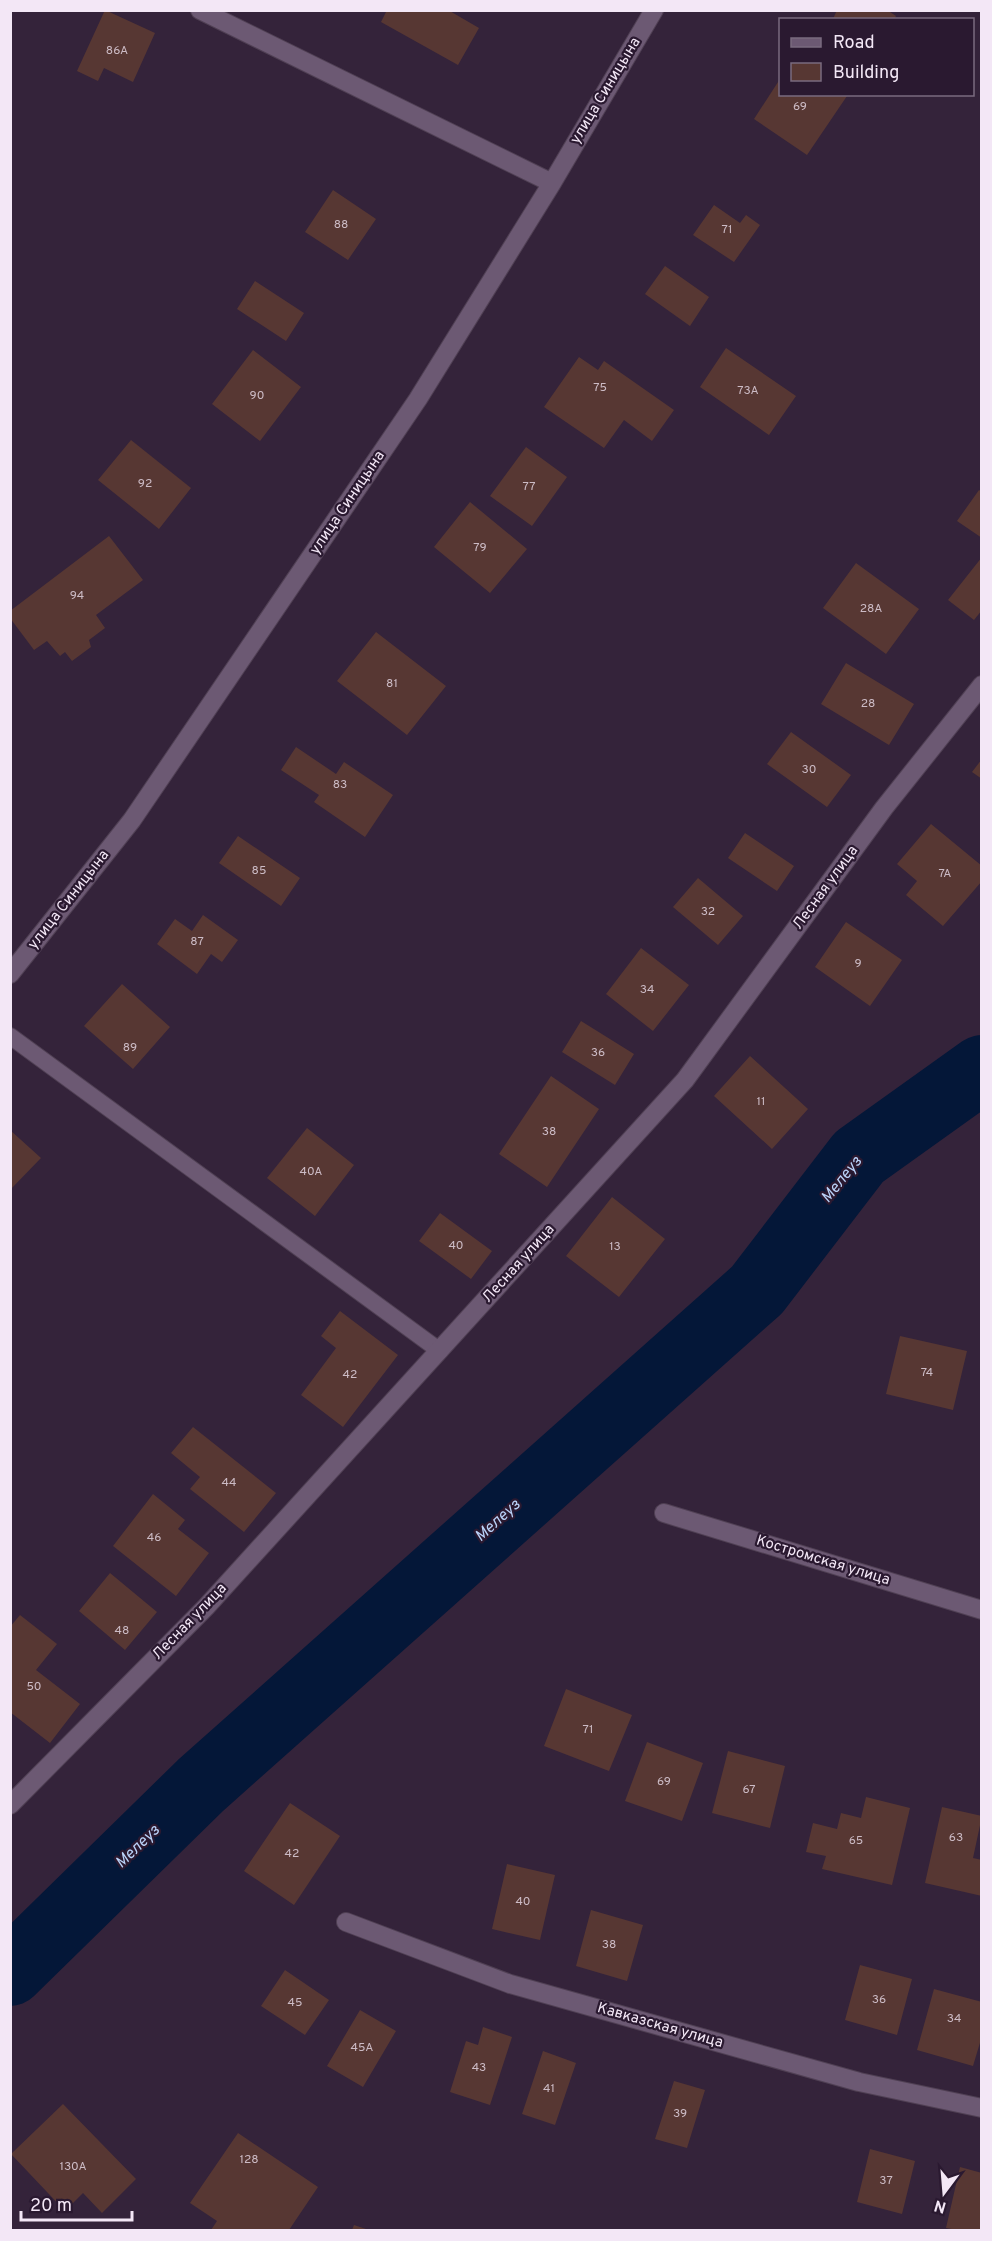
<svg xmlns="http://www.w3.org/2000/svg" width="992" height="2241" font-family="Overpass,sans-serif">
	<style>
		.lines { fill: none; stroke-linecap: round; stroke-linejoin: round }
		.river { stroke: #041738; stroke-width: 68 }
		.building { fill: #573733 }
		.lane-casing { stroke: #504054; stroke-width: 18 }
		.street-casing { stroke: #504054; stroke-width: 20 }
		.lane { stroke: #6c5973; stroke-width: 16 }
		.street { stroke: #6c5973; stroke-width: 18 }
		.labels { text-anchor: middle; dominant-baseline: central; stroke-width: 4.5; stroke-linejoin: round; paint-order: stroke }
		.number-label { font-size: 12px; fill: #ccbbc5 }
		.street-label { font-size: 15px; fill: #f3e7f6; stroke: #2a1930 }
		.water-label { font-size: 16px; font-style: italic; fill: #bad2f8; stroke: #2a1930 }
	</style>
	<rect width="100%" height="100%" fill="#34233a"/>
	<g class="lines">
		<path class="river" d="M10 1972 201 1785 757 1290 859 1157 982 1069"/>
	</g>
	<path class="building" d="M105 10 155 33 133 82 104 68 98 81 77 71Z
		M387 10H448L479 28 458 65 381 22Z
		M837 10H887L896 16 894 20H834L833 19Z
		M780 79V94L847 96 807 155 754 119Z
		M333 190 376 219 348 260 305 232Z
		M714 205 740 223 746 215 760 225 734 262 693 235Z
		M665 266 709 297 690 326 645 294Z
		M255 281 304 313 286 341 237 309Z
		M726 348 796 396 769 435 700 387Z
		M253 350 301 387 260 441 212 404Z
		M579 357 598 370 604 361 674 410 652 441 624 420 604 448 544 407Z
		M131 440 191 488 159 529 98 480Z
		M526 447 567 477 532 526 490 496Z
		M979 490 982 492V538L957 521Z
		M470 502 527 549 490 593 434 547Z
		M109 536 143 580 96 615 105 628 89 640 91 647 72 661 65 652 60 656 47 641 34 650 10 618V611Z
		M982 557V610L974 620 948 600Z
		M856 563 919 609 886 654 823 608Z
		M376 632 446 686 407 735 337 681Z
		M846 663 914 704 889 745 821 704Z
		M791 732 851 775 827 807 767 764Z
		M296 747 336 774 344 762 393 795 365 837 314 802 319 795 281 770Z
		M982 759V779L972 772Z
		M931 824 982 866V881L943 926 906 895 917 881 897 864Z
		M745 833 794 866 777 891 728 858Z
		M238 836 300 878 281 906 219 863Z
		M698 878 743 916 718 945 673 907Z
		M203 915 238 940 222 962 211 954 197 974 157 944 175 919 192 931Z
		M846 922 902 960 870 1006 815 967Z
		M641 948 689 985 653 1031 606 994Z
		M122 984 170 1027 133 1069 84 1026Z
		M581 1021 634 1054 615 1085 562 1052Z
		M750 1056 808 1109 772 1149 714 1096Z
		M551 1076 599 1109 547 1187 499 1154Z
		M307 1128 354 1165 315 1216 267 1178Z
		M10 1130 41 1158 10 1190Z
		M612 1197 665 1239 619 1297 566 1256Z
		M440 1213 492 1251 471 1279 419 1241Z
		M340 1311 398 1355 343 1427 301 1395 336 1348 321 1336Z
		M900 1336 967 1351 953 1410 886 1394Z
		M193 1427 276 1493 244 1532 190 1489 200 1477 171 1453Z
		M153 1494 185 1520 178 1529 209 1553 176 1596 113 1546Z
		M110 1573 157 1612 125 1650 79 1611Z
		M20 1615 57 1644 36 1670 80 1704 50 1743 10 1712V1627Z
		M566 1689 632 1715 609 1771 544 1746Z
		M647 1742 703 1763 682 1821 625 1801Z
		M728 1751 785 1766 770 1828 712 1813Z
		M866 1797 910 1808 892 1885 822 1869 826 1856 806 1852 813 1823 837 1829 841 1813 861 1818Z
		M290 1803 340 1836 294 1905 244 1871Z
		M942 1807 982 1816 973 1858 982 1860V1896L925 1883Z
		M507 1864 555 1875 540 1940 492 1929Z
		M591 1910 643 1925 627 1981 576 1966Z
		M860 1965 912 1979 897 2035 845 2020Z
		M285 1970 329 2000 305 2035 261 2006Z
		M934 1989 982 2002V2036L973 2066 917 2050Z
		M360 2010 396 2031 363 2087 327 2066Z
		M483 2027 512 2037 490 2105 450 2092 466 2041 478 2045Z
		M543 2051 576 2063 555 2125 522 2114Z
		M674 2081 705 2090 687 2148 655 2139Z
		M63 2104 136 2179 102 2213 83 2193 65 2211 11 2154Z
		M238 2133 318 2187 289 2230H211L217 2221 190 2203Z
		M870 2149 915 2161 902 2214 857 2202Z
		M960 2167 982 2173V2230H957L946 2228Z
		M354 2225 369 2230H352Z"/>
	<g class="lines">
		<defs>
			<path id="lane" d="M10 1036 440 1351"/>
			<path id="street" d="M200 10 552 183
				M10 974 132 820 418 399 552 183 654 10
				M664 1513 982 1610
				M10 1805 206 1607 685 1080 884 808 982 685
				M346 1922 510 1984 859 2082 982 2108"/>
		</defs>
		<use href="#lane" class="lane-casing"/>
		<use href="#street" class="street-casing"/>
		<use href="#lane" class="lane"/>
		<use href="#street" class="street"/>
	</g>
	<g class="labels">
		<g class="number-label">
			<text x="117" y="51">86А</text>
			<text x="800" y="107">69</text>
			<text x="341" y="225">88</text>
			<text x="727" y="230">71</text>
			<text x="600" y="388">75</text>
			<text x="748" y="391">73А</text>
			<text x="257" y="396">90</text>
			<text x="145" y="484">92</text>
			<text x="529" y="487">77</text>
			<text x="480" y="548">79</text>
			<text x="77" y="596">94</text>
			<text x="871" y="609">28А</text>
			<text x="392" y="684">81</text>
			<text x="868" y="704">28</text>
			<text x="809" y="770">30</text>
			<text x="340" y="785">83</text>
			<text x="259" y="871">85</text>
			<text x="945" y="874">7А</text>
			<text x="708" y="912">32</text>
			<text x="197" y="942">87</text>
			<text x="858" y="964">9</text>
			<text x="647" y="990">34</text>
			<text x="130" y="1048">89</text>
			<text x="598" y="1053">36</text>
			<text x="761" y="1102">11</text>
			<text x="549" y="1132">38</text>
			<text x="311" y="1172">40А</text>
			<text x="456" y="1246">40</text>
			<text x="615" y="1247">13</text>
			<text x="927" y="1373">74</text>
			<text x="350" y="1375">42</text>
			<text x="229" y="1483">44</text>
			<text x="154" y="1538">46</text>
			<text x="122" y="1631">48</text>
			<text x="34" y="1687">50</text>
			<text x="588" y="1730">71</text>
			<text x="664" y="1782">69</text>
			<text x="749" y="1790">67</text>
			<text x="956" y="1838">63</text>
			<text x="856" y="1841">65</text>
			<text x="292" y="1854">42</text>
			<text x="523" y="1902">40</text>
			<text x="609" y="1945">38</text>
			<text x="879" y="2000">36</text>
			<text x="295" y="2003">45</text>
			<text x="954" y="2019">34</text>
			<text x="362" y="2048">45А</text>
			<text x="479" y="2068">43</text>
			<text x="549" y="2089">41</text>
			<text x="680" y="2114">39</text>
			<text x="249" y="2160">128</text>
			<text x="73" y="2167">130А</text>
			<text x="886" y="2181">37</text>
		</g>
		<g class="street-label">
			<text transform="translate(606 91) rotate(-59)">улица Синицына</text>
			<text transform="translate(348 503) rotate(-56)">улица Синицына</text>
			<text transform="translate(826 888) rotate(-54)">Лесная улица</text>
			<text transform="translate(69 900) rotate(-52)">улица Синицына</text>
			<text transform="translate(519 1264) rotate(-48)">Лесная улица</text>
			<text transform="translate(823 1561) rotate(17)">Костромская улица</text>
			<text transform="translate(190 1622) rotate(-46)">Лесная улица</text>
			<text transform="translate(660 2026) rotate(16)">Кавказская улица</text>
		</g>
		<g class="water-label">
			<text transform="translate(842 1180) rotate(-51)">Мелеуз</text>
			<text transform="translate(498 1521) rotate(-42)">Мелеуз</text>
			<text transform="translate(138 1847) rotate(-44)">Мелеуз</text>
		</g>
	</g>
	<rect width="992" height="2241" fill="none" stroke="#f3e7f6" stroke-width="24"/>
	<rect x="779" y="18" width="195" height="78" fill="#2a1930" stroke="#7a6b7f" stroke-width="1.5"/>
	<rect x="791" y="38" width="30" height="9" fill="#6c5973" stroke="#7a6b7f" stroke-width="1.5"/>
	<text x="833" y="48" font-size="18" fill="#f3e7f6">Road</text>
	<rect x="791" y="63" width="30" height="18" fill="#573733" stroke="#7a6b7f" stroke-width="1.5"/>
	<text x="833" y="78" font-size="18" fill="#f3e7f6">Building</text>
	<g transform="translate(944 2193) rotate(196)" stroke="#2a1930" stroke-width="4.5" paint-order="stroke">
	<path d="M0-4.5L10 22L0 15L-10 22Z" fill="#f3e7f6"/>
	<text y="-9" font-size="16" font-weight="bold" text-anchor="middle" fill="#f3e7f6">N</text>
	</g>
	<path d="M21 2211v9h111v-9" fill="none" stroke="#f3e7f6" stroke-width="3"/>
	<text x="30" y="2211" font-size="18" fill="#f3e7f6" stroke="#2a1930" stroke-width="4.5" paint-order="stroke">20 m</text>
</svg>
